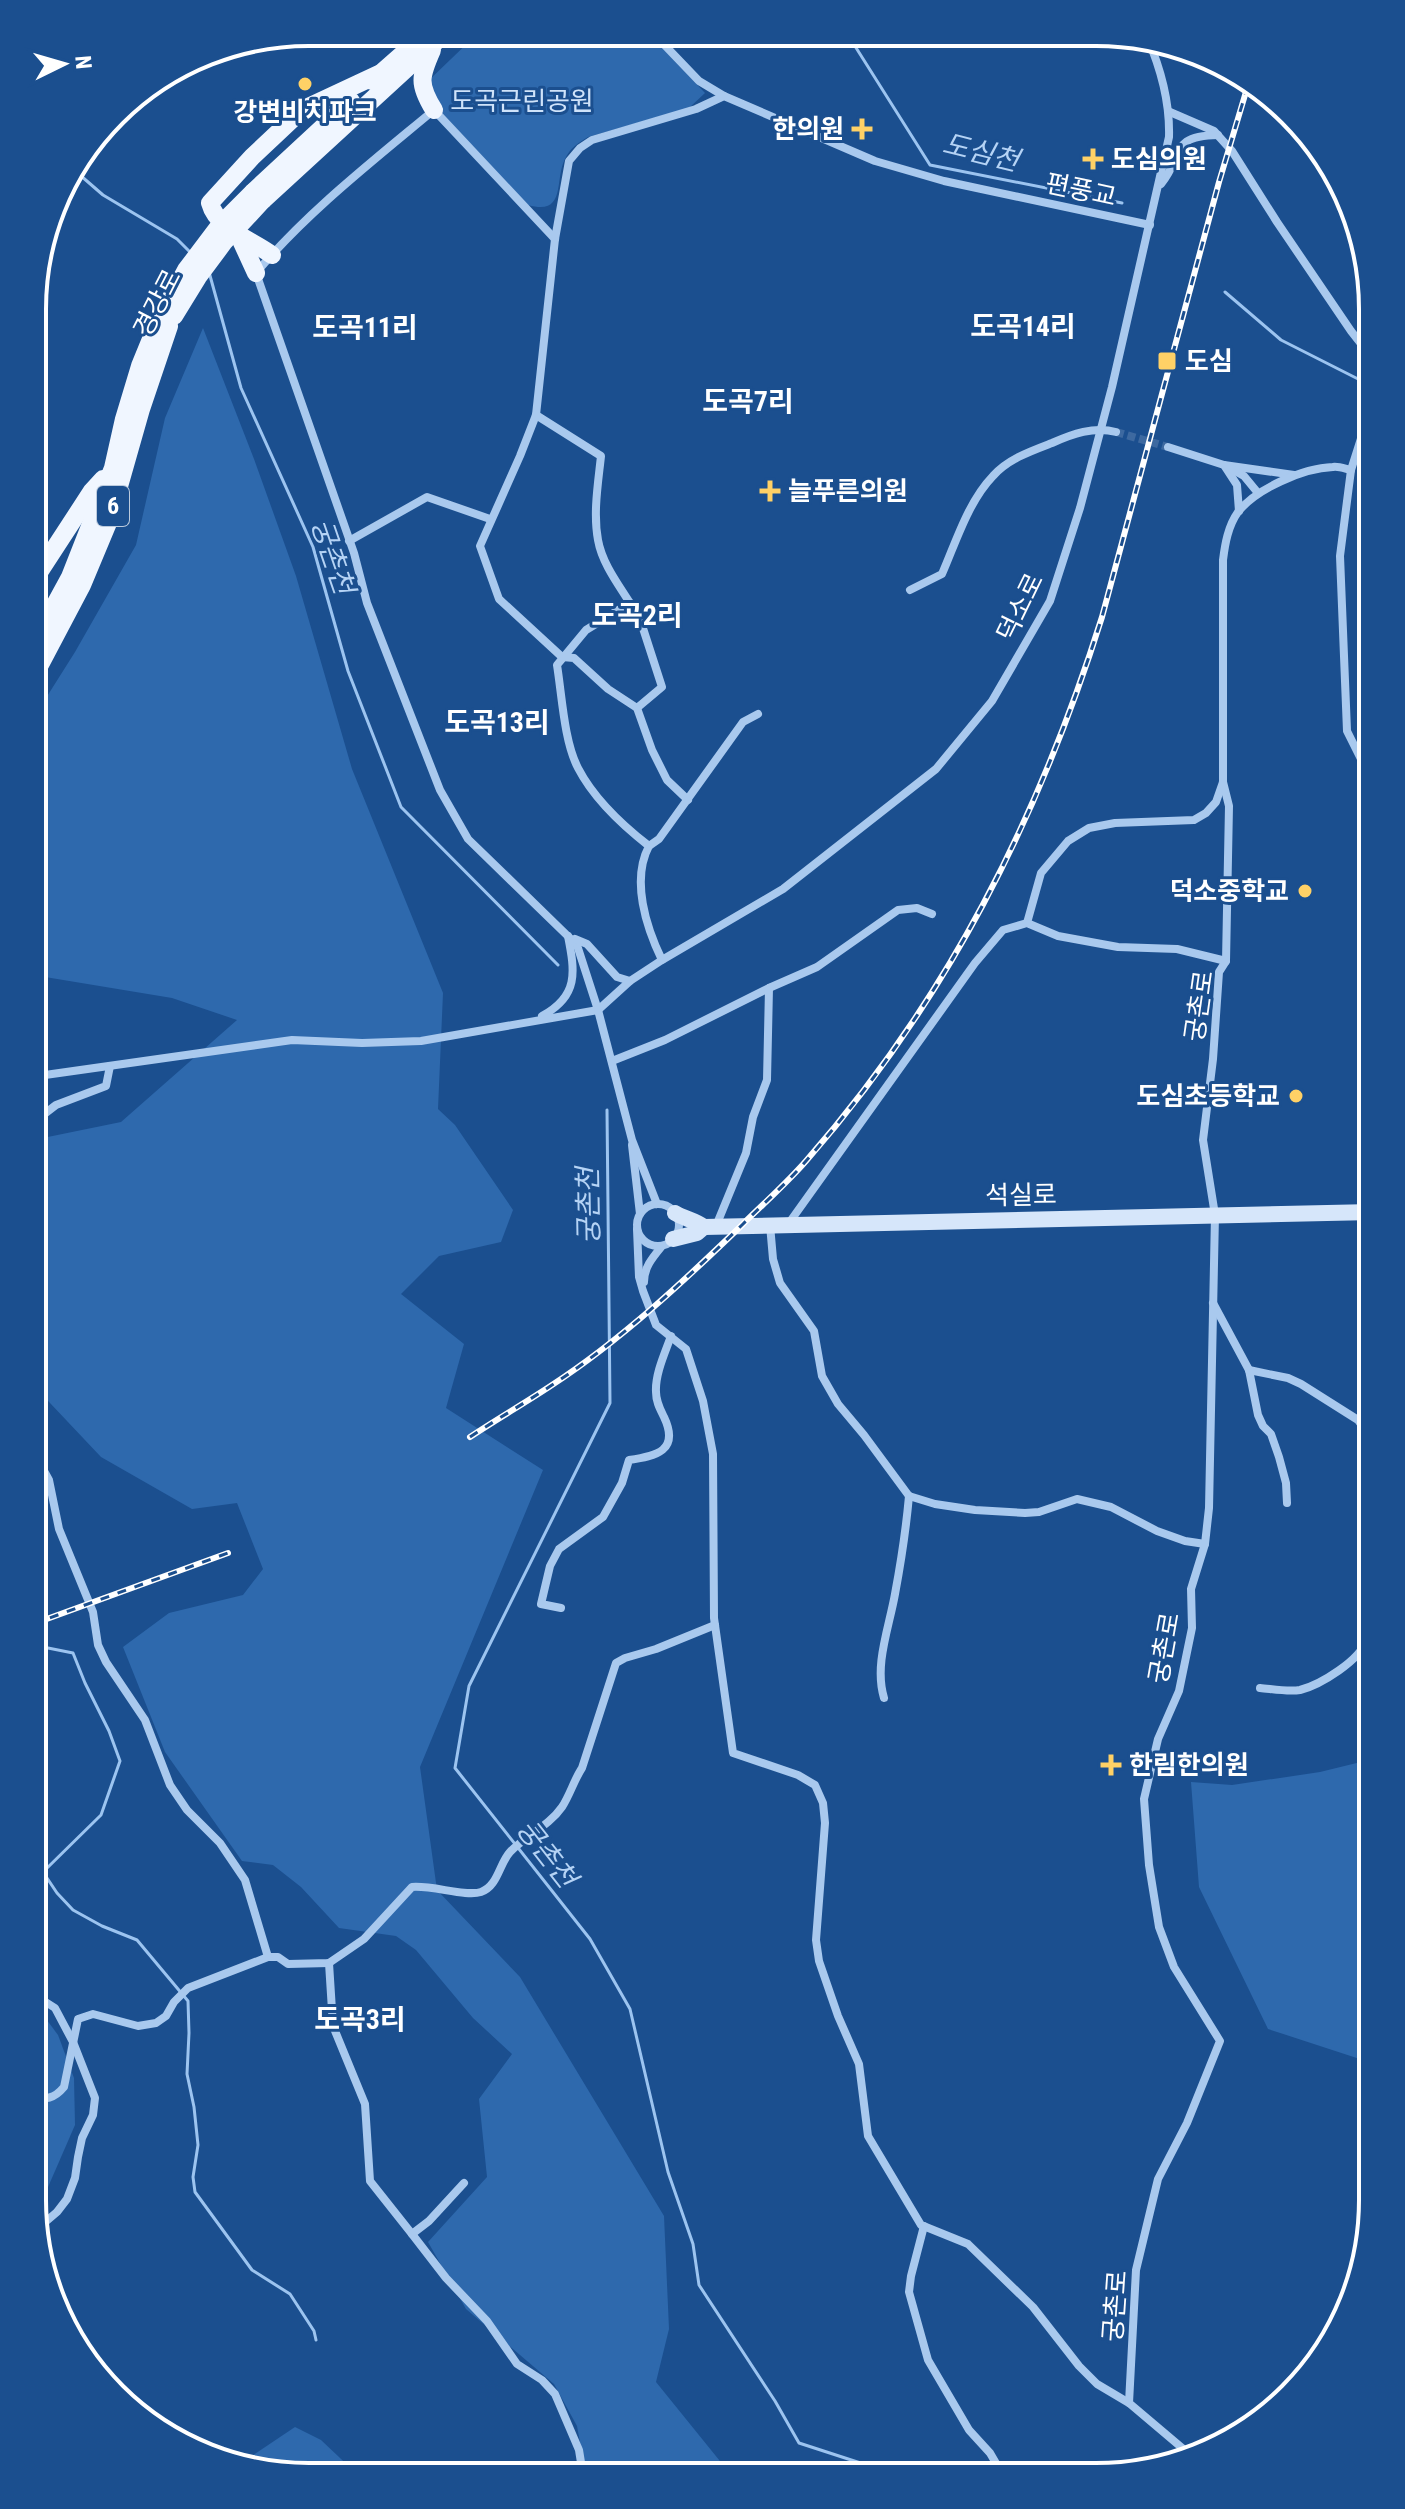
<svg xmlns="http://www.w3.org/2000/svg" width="1405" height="2509" viewBox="0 0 1405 2509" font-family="'Roboto Condensed','Noto Sans KR',sans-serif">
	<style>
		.green { fill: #2e69ad }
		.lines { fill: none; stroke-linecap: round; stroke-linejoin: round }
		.stream { stroke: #9cc4f0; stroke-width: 3 }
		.street-tunnel { stroke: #3d69a0; stroke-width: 8; stroke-dasharray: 8 4; stroke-linecap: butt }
		.street { stroke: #a9c9ee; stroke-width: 8 }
		.secondary { stroke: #d6e6fa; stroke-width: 16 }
		.primary { stroke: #f0f6ff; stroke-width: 18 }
		.rail-casing { stroke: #fff; stroke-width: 6 }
		.rail { stroke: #1b4f8f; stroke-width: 3; stroke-dasharray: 9; stroke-linecap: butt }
		.primary-bridge { stroke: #f0f6ff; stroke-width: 18 }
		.poi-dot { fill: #ffd166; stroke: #1b4f8f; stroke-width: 3 }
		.labels { text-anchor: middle; stroke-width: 6; stroke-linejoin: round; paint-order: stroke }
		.shield { fill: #1b4f8f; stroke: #bbcadd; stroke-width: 2 }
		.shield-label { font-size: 24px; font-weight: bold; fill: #fff }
		.park-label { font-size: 26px; fill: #cfe3fa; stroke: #1b4f8f }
		.poi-label { font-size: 26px; font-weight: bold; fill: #fff; stroke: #1b4f8f; text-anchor: start }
		.street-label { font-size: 26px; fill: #fff; stroke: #1b4f8f }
		.water-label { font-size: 28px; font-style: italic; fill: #b5d3f5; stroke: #1b4f8f }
		.neighbourhood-label { font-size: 28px; font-weight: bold; fill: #fff; stroke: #1b4f8f }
		.rim { fill: none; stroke: #fff; stroke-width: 4 }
	</style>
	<rect width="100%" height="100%" fill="#1b4f8f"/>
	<g class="green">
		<path d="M 478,33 L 649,34 L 705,93 L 689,108 L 588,137 C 578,143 570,148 565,159 C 554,180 567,216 528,205 L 429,99 L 424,85 Z"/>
		<polygon points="203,328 254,459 296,576 352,769 443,993 438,1109 455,1125 513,1210 501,1242 439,1256 401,1294 464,1344 446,1408 543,1470 420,1767 437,1890 520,1977 664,2216 669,2329 656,2382 728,2471 728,2476 586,2475 577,2426 554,2384 466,2309 428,2242 487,2177 479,2099 512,2054 473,2018 416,1950 396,1936 339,1928 301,1887 273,1865 242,1861 165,1752 123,1647 169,1613 243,1595 263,1569 237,1503 192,1509 101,1457 33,1385 33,1140 121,1122 237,1020 172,998 33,975 34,717 75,652 136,545 165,418"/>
		<polygon points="1373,1759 1372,2063 1268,2029 1199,1887 1191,1782 1232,1785 1320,1772"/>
		<polygon points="32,2000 58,2035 74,2078 75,2125 35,2217 32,2200"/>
		<polygon points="295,2427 321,2440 358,2475 272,2475 243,2462"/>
	</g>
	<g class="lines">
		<g class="stream">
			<polyline points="848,35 930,165 1122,203"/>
			<polyline points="73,169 103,195 177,239 190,252"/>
			<polyline points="209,272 241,388 313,547 348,671 401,807 558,965"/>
			<polyline points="1225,292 1281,340 1366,383 1373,389"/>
			<polyline points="607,1110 610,1403 469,1686 455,1768 590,1939 630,2009 668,2172 693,2244 699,2285 775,2401 799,2443 882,2470 963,2477"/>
			<polyline points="33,1645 73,1653 85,1683 109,1731 120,1761 101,1815 43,1872 57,1893 73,1910 102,1926 137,1940 188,2001 189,2033 187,2074 194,2107 198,2145 193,2177 195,2192 252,2270 290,2294 314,2331 316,2340"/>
		</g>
		<polyline class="street-tunnel" points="1116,432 1168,447"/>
		<g class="street">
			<polyline points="654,34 699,81 724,96"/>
			<polyline points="1170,112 1214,131 1232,151 1277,222 1351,331 1373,359"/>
			<path d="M 1161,184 C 1185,154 1169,136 1218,135"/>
			<path d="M 555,239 L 434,110 C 374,160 306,213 256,273 L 354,553 L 367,603 L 440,790 L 468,839 L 577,945 L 598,1010 L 632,1140 L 657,1204"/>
			<path d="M 536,415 L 601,456 C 598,484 593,513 598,540 C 602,563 618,584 630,603"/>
			<polyline points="1168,447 1224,465 1237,485 1239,511"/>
			<polyline points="1224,465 1294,475"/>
			<polyline points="1228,467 1244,476 1258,493"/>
			<polyline points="349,541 427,497 490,519"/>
			<path d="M 910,590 L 942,574 C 956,542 968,502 993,476 C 1008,459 1031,451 1052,443 C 1072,434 1094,426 1116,432"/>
			<path d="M 637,708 L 662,687 L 640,619 L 630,603 L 586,630 L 557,665 C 562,696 564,741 578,768 C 594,799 622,825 649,846 C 631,880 646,927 662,960"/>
			<polyline points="1373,783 1347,731 1340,556 1351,470 1373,401"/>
			<polyline points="688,800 667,780 652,750 637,708 608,689 574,658 562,657 499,599 480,546 520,456 536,415 555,239 569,161 580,148 592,140 696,109 724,96 875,161 944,181 1150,225"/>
			<polyline points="649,846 659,839 743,722 758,714"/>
			<path d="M 1027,923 L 1041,873 L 1068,841 L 1089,828 L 1115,823 L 1194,820 L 1206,813 L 1216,802 L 1223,782 L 1223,560 C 1225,544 1228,526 1238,512 C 1256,489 1303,468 1333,467 C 1338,466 1346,469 1351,470"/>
			<polyline points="575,939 587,944 617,977 630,981"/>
			<path d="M 598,1010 L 630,981 L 662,960 L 783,889 L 936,769 L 992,701 L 1050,601 L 1080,508 L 1112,387 L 1169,137 C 1170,102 1161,69 1147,37"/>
			<path d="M 542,1016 C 579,996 575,972 568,936"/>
			<polyline points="612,1061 665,1040 769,988"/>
			<polyline points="38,1076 292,1040 362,1043 421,1041 598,1010"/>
			<polyline points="33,1119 43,1115 56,1105 106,1086 110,1066"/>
			<polyline points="632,1145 640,1214"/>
			<circle cx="658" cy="1225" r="21"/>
			<polyline points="789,1223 975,963 1003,930 1027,923 1058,936 1118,947 1177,949 1226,961"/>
			<polyline points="770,1225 773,1259 780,1283 814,1331 822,1376 838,1404 864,1435 909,1496 935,1504 975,1510 1025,1513 1039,1512 1077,1499 1111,1507 1157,1531 1185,1541 1205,1544"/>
			<polyline points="716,1226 746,1153 753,1117 767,1080 769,988 817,967 898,910 917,908 932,914"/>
			<polyline points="637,1229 639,1277 643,1291 656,1325 686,1349 703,1401 713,1454 714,1618 733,1753 798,1775 815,1785 823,1803 825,1823 816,1940 819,1961 838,2016 859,2064 868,2136 921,2225 968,2244 1033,2307 1079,2366 1097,2384 1129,2403"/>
			<path d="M 644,1282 C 644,1267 653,1257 662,1246"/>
			<polyline points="1213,1303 1249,1370 1258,1415 1263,1426 1271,1434 1279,1457 1286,1483 1287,1503"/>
			<path d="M 1249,1370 L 1288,1378 L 1301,1384 L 1358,1420 L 1364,1428 L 1368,1439 L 1370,1460 L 1371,1497 L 1364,1584 L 1366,1640 C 1361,1660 1320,1685 1300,1690 C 1288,1692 1272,1689 1260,1688"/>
			<path d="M 33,1451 L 49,1480 L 59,1529 L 93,1612 L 98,1645 L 106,1662 L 145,1720 L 170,1785 L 187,1810 L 220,1843 L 245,1880 L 268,1957 L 278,1957 L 288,1964 L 329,1963 L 364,1939 L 412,1887 C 432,1885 466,1897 481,1892 C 498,1886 499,1864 510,1852 C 525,1836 549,1826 562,1807 C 570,1795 574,1780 582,1768 L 616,1663 L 625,1658 L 656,1649 L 715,1625"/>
			<path d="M 561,1608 L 541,1604 L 550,1566 L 559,1549 L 603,1517 L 622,1483 L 629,1460 C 656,1456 680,1451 664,1417 C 660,1409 656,1402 656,1392 C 655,1374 665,1353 671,1336"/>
			<path d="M 884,1698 C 874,1665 889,1628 895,1594 C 901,1562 906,1529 909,1496"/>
			<polyline points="329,1963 333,2026 365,2104 370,2181 412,2234 429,2221 464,2183"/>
			<polyline points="32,1987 44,2001 55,2008 73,2042 95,2098 93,2115 82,2138 78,2157 75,2178 67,2199 57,2212 37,2229"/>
			<path d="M 32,2096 C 46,2100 54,2099 64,2087 L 78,2019 L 93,2014 L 138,2026 L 156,2023 L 166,2016 L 174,2002 L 188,1988 L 268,1957"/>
			<polyline points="924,2226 911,2276 909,2292 928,2360 969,2430 990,2453 1004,2477"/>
			<polyline points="412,2234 446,2278 487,2321 517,2364 542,2380 555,2394 579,2450 583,2475"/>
			<polyline points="1194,2458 1129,2403 1136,2270 1158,2179 1187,2123 1220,2041 1174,1967 1159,1927 1149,1865 1144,1799 1158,1739 1179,1691 1192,1628 1191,1589 1205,1544 1209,1508 1215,1215 1203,1140 1213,1059 1219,972 1226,961 1229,806 1223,782"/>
		</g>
		<g class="secondary">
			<path d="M 675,1213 C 685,1219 695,1220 704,1227 L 1373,1212"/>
			<polyline points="673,1239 697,1233 704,1227"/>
		</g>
		<g class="primary">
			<path d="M 432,50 C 420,77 418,84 434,110"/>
			<polyline points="372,81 422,37"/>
			<polyline points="253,192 351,101"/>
			<polyline points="263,200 445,33"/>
			<polyline points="239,236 256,273"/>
			<path d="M 272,255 C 252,240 217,229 210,203 L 252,157 L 302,110 L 379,74"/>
			<polyline points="34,580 92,491 103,479"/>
			<polyline points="34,643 70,577 113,468 124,419 140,366 158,322"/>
			<polyline points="34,676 82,585 110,518 141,409 169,326"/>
			<polyline points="33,1076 38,1076"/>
		</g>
		<g class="rail-casing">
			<g id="rail">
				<path d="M 470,1437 C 497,1419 525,1403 552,1385 C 621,1340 683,1282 742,1225 C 763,1204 786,1184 806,1161 C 947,1000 1038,820 1102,617 L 1219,182 L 1248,85"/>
				<polyline points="33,1624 228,1553"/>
			</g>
		</g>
		<use href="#rail" class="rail"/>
		<g class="primary-bridge">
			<polyline points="174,316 198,277 224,242 263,200"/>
			<polyline points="159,320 186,270 220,225 253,192"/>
		</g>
	</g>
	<g class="poi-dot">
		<circle cx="305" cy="84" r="8"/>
		<path d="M858 117h8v8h8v8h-8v8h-8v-8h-8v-8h8z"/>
		<path d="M1089 147h8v8h8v8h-8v8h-8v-8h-8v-8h8z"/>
		<rect x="1157" y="351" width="20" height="20" rx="4"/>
		<path d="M766 479h8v8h8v8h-8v8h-8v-8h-8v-8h8z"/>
		<circle cx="1305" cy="891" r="8"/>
		<circle cx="1296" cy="1096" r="8"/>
		<path d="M1107 1753h8v8h8v8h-8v8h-8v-8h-8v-8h8z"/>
	</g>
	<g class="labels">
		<rect class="shield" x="97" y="486" width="32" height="40" rx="6"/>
		<g class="shield-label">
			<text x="113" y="514">6</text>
		</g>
		<g class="park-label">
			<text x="522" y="110">도곡근린공원</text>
		</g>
		<g class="poi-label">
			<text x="305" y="121" text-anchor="middle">강변비치파크</text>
			<text x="844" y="138" text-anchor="end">한의원</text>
			<text x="1111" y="168">도심의원</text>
			<text x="1185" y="370">도심</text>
			<text x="788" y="500">늘푸른의원</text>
			<text x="1289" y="900" text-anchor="end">덕소중학교</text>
			<text x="1280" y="1105" text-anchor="end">도심초등학교</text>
			<text x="1129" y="1774">한림한의원</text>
		</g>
		<g class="street-label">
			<text transform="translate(1081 190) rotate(12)" y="9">편풍교</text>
			<text transform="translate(157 303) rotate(-63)" y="9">경강로</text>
			<text transform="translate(1020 607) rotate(-64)" y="9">덕소로</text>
			<text transform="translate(1199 1006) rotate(-82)" y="9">궁촌로</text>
			<text transform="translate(1021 1195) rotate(-1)" y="9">석실로</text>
			<text transform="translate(1164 1648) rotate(-80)" y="9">궁촌로</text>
			<text transform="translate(1115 2306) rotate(-86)" y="9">궁촌로</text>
		</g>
		<g class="water-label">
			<text transform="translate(981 152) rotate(14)" y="10">도심천</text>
			<text transform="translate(333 556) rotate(71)" y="10">궁촌천</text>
			<text transform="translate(588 1206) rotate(-91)" y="10">궁촌천</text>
			<text transform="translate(547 1853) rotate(52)" y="10">궁촌천</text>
		</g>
		<g class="neighbourhood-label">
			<text x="1023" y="336">도곡14리</text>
			<text x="365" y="337">도곡11리</text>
			<text x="748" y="411">도곡7리</text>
			<text x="637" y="625">도곡2리</text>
			<text x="497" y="732">도곡13리</text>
			<text x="360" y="2029">도곡3리</text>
		</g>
	</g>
	<path d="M0 0H1405V2509H0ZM309 46H1096A263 263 0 0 1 1359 309V2200A263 263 0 0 1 1096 2463H309A263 263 0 0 1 46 2200V309A263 263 0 0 1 309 46Z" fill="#1b4f8f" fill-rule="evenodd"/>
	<path class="rim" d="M309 46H1096A263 263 0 0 1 1359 309V2200A263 263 0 0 1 1096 2463H309A263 263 0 0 1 46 2200V309A263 263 0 0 1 309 46Z"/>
	<g transform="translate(64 64) rotate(85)" stroke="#1b4f8f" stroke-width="6" paint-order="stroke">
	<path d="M0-6L14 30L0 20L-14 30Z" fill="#ffffff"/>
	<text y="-12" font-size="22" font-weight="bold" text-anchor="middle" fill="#ffffff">N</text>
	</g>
</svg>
